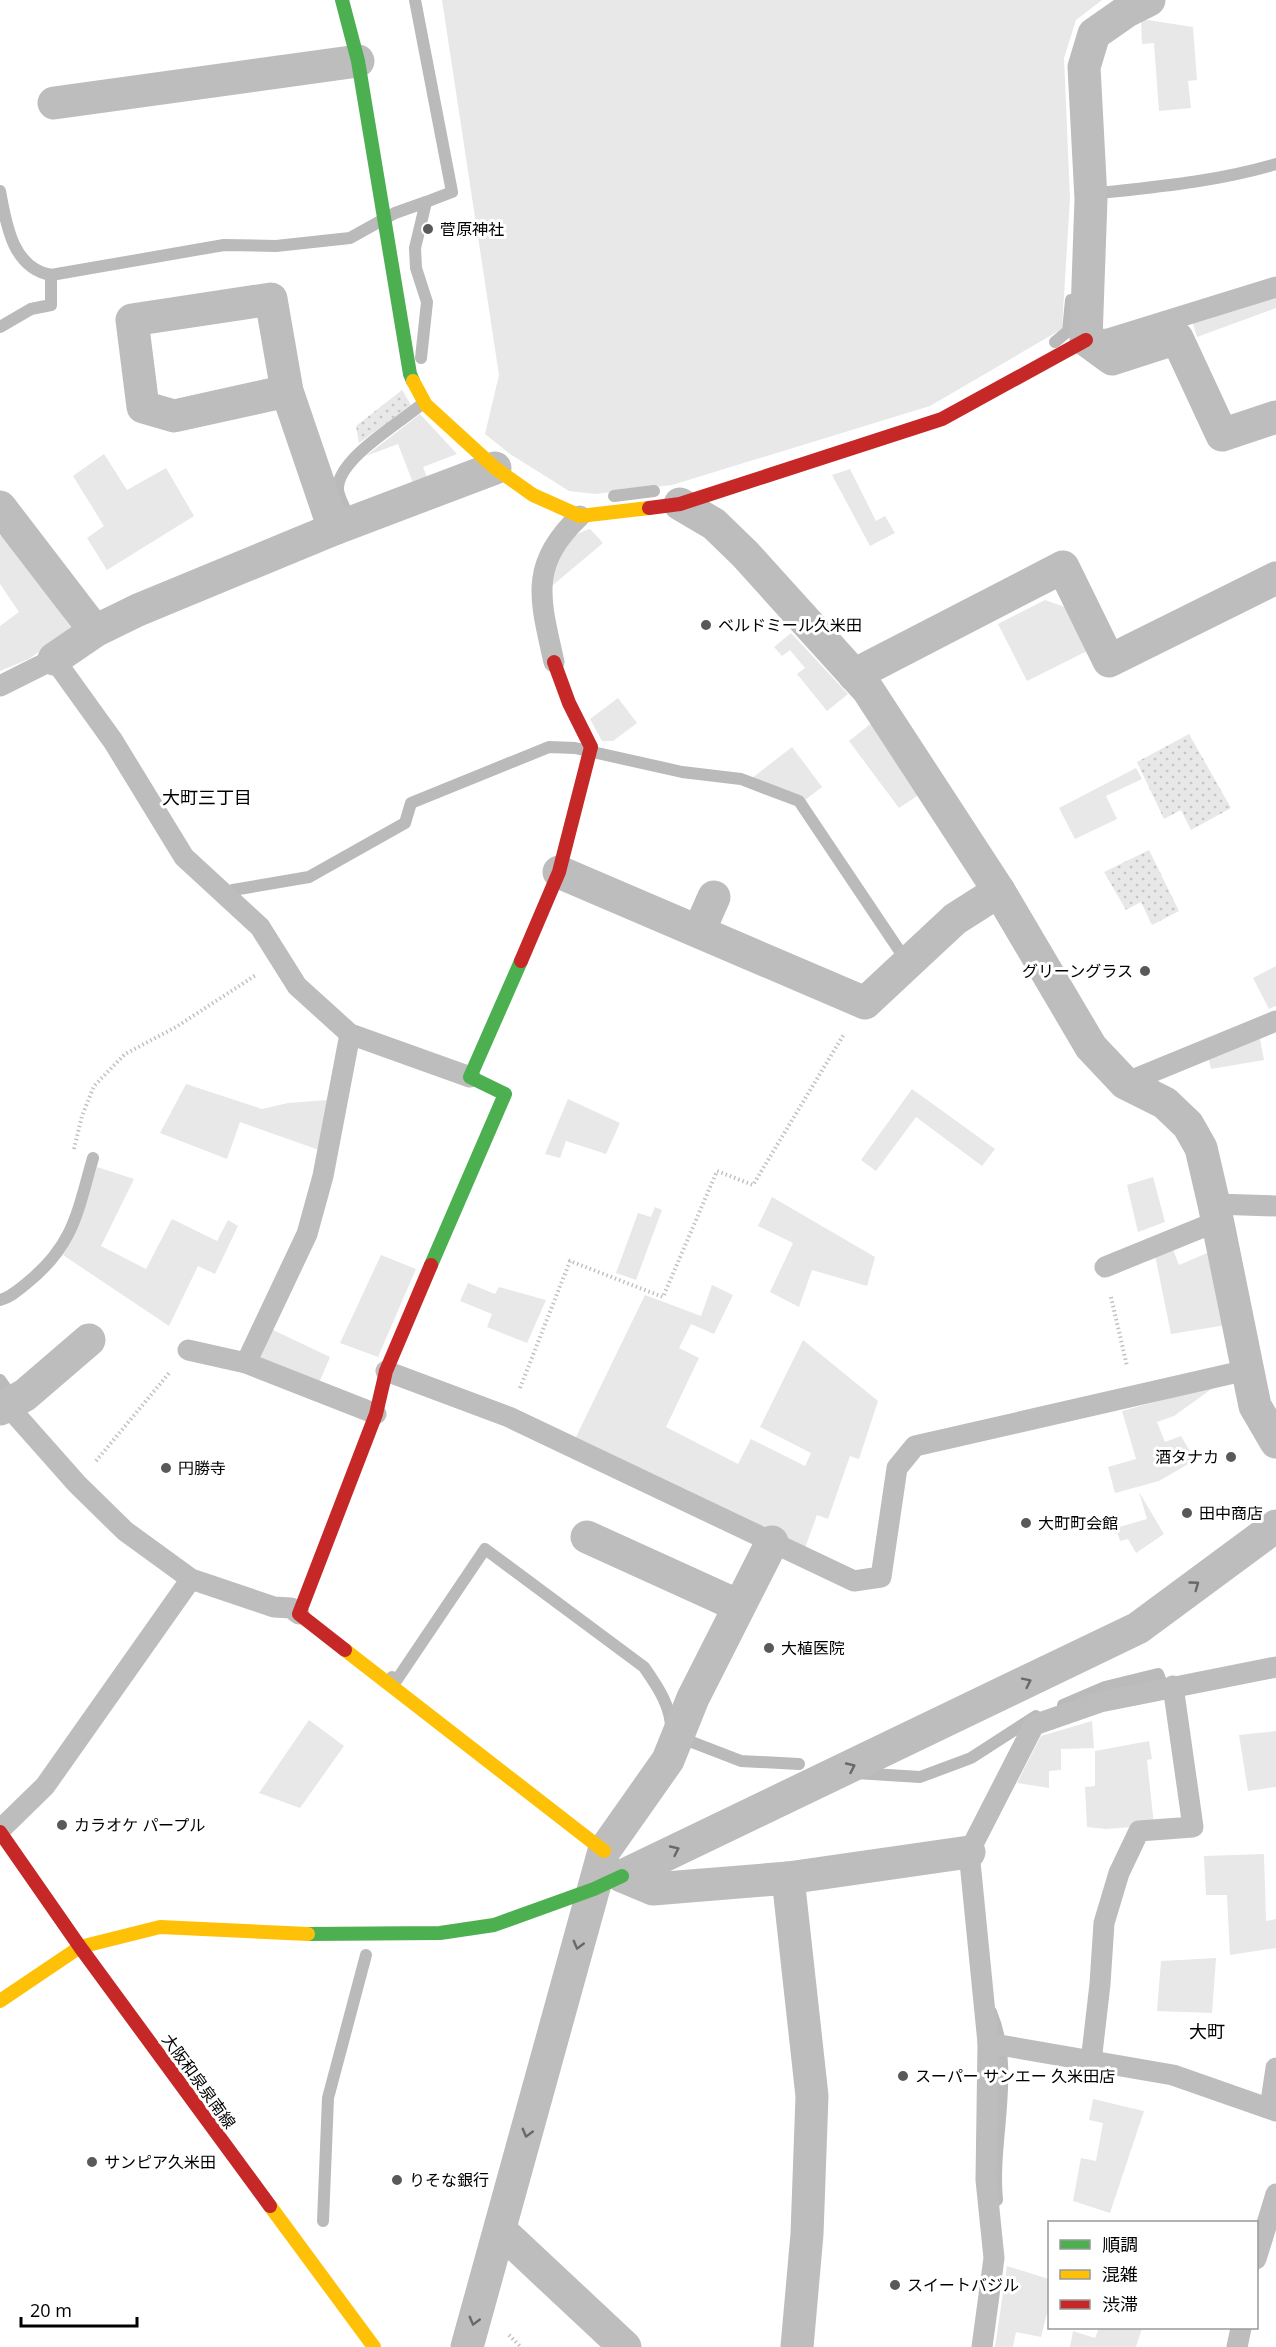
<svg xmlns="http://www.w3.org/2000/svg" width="1276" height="2347" viewBox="0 0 1276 2347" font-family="'Open Sans','Noto Sans JP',sans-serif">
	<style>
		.grass { fill: url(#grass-dots) }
		.garden { fill: #e8e8e8 }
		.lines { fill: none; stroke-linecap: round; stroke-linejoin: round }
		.stream { stroke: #bababa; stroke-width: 12 }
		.path { stroke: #c2c2c2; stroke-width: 4; stroke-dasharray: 1.5 3; stroke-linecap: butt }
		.lane { stroke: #bdbdbd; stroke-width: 21 }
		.street { stroke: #bdbdbd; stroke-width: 33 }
		.fast { stroke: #4caf50; stroke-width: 14 }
		.slow { stroke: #ffc107; stroke-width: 14 }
		.jam { stroke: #c62828; stroke-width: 14 }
		.oneway { stroke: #686868 }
		.poi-dot { fill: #595959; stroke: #fff; stroke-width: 2 }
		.labels { text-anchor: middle; stroke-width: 6; stroke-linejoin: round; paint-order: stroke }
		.poi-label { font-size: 16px; fill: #000; stroke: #fff; text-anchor: start }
		.street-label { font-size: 16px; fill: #000; stroke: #fff }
		.neighbourhood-label { font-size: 18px; fill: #000; stroke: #fff }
	</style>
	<defs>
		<pattern id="grass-dots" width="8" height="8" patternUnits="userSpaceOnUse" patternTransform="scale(1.5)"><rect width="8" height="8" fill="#e8e8e8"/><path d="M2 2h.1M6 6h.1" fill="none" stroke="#c5c5c5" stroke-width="1.8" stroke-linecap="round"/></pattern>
	</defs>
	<rect width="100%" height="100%" fill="#fff"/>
	<g class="grass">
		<polygon points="402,390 411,405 359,443 356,426"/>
		<polygon points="1189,734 1231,808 1191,830 1181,810 1164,819 1137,762"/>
		<polygon points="1149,850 1179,911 1152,925 1141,902 1126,910 1104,872"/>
	</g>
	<g class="garden">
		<polygon points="442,0 1102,0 1076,20 1064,58 1070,198 1062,329 930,406 672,485 595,494 569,491 510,454 485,434 499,375"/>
		<polygon points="1141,19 1193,27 1197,80 1188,81 1191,108 1159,111 1154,43 1142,44"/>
		<polygon points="1276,294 1276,308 1197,337 1192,321"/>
		<polygon points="420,414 457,454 423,467 429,482 415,488 398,444 366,456"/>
		<polygon points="104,454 127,490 166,468 194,516 107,570 87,538 104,526 73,476"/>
		<polygon points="850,469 876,521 885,516 895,533 870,546 832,475"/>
		<path d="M 590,529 L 603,543 L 547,590 C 552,565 563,536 590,529 Z"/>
		<polygon points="5,532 71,628 29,659 0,671 0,626 19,612 0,584 0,536"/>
		<polygon points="1045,600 1065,607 1087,651 1027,681 998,624"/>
		<polygon points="791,633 848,694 827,711 797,674 805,668 790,650 782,656 774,647"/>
		<polygon points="618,698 637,723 613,741 602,741 590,719"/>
		<polygon points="873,722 920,794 899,808 849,741"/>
		<polygon points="792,747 822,787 805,800 752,778"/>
		<polygon points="1136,768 1142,779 1106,796 1117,819 1075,839 1059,808"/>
		<polygon points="1276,966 1276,1006 1269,1009 1253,978"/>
		<polygon points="1259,1034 1264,1060 1211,1069 1208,1055"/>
		<polygon points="186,1084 262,1109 288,1103 327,1100 319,1150 240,1122 227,1159 160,1133"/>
		<polygon points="912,1089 995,1149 982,1166 916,1117 876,1171 861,1160"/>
		<polygon points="568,1099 620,1123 606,1154 566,1141 560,1158 545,1154"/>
		<polygon points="97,1167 134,1179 101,1246 146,1269 172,1219 217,1241 228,1220 238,1226 215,1274 198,1266 169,1326 63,1255 74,1236"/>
		<polygon points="1153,1177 1165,1222 1138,1232 1127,1185"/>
		<polygon points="772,1197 875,1257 867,1286 812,1270 799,1307 770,1292 793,1243 758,1226"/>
		<polygon points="655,1207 662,1210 636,1280 616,1273 638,1213 651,1217"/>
		<polygon points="1172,1247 1179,1265 1214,1250 1226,1325 1171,1334 1155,1255"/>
		<polygon points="381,1255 416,1269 378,1357 340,1343"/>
		<polygon points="468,1283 495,1294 499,1287 546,1300 527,1343 487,1327 492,1314 460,1301"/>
		<polygon points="712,1285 733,1295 714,1334 691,1324 679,1348 699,1358 666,1427 738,1464 751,1439 805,1466 811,1453 760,1427 803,1340 878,1401 859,1459 850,1456 828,1519 817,1515 805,1548 575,1439 645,1295 701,1316"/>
		<polygon points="271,1329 330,1357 319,1383 257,1359"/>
		<polygon points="1217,1385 1174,1416 1157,1422 1165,1442 1181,1436 1195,1460 1159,1481 1115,1493 1108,1467 1136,1459 1122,1411"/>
		<polygon points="1139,1492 1164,1534 1136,1553 1128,1539 1120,1541 1116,1528 1147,1519"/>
		<polygon points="309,1720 344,1746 300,1808 259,1793"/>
		<polygon points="1092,1721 1094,1748 1061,1749 1061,1770 1049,1771 1049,1788 1017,1783 1041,1736"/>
		<polygon points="1276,1731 1276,1787 1248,1791 1239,1735"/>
		<polygon points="1149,1741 1152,1759 1147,1760 1154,1825 1106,1829 1087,1827 1085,1787 1095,1786 1095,1751"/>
		<polygon points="1264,1854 1266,1921 1276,1919 1276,1948 1230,1955 1227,1895 1206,1895 1204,1856"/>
		<polygon points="1216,1958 1212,2013 1157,2011 1161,1961"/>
		<polygon points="1093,2099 1144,2111 1110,2213 1073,2201 1081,2158 1096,2161 1103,2123 1089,2120"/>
		<polygon points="1007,2266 1049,2279 1049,2313 1047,2313 1041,2337 1016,2332 1013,2347 995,2347"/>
		<polygon points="1099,2328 1142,2328 1136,2347 1070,2347 1073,2331 1095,2338"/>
	</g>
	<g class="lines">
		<g class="stream">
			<polyline points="415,0 452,192 426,202"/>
			<path d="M 0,191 C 6,223 12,268 51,275 L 224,245 L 276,246 L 350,238 L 395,213 L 426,202 L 415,248 L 416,268 L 427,302 L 421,358"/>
			<path d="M 1091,194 C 1154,187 1215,182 1276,164"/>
			<polyline points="0,327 31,309 51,305 51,275"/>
			<polyline points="1055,342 1068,331 1071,300"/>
			<polyline points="614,496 654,491"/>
			<path d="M 337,516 L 346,512 C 344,505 338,496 338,489 C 337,459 401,422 422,404"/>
			<polyline points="233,890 309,877 405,823 411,803 549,747 575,748 682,772 741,779 799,801 905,959"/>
			<path d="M 0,1300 C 11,1297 18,1290 27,1283 C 74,1245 77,1213 93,1158"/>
			<polyline points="0,1380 15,1401"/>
			<path d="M 392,1677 L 396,1681 L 485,1549 L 644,1667 C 658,1687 673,1709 671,1734 L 741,1761 L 799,1764"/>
			<polyline points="1063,1705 1105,1687 1158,1674 1166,1693"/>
			<polyline points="856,1773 920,1777 971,1758 1036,1716"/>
			<path d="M 991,2012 C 1016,2072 991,2139 997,2200"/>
			<polyline points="323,2221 328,2098 366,1955"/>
		</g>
		<g class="path">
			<polyline points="74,1149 82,1116 94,1086 125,1054 176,1027 256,975"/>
			<polyline points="1111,1297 1127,1366"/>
			<polyline points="520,1388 570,1261 663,1297 717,1171 753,1185 844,1034"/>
			<polyline points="96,1461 170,1372"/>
			<polyline points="509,2335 521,2347"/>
		</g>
		<g class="lane">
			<polyline points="1086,340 1108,339 1276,287"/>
			<path d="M 554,662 C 540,599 528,565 580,516"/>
			<polyline points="0,686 54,659 113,741 184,857 260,927 297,986 350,1034 470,1077"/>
			<polyline points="1125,1083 1276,1021"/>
			<polyline points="1214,1204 1276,1206"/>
			<polyline points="1105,1267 1218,1221"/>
			<polyline points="188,1350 246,1363 376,1414"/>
			<polyline points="246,1363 307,1234 323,1176 350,1034"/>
			<polyline points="386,1371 509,1417 854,1581 881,1577 897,1468 915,1446 1247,1370"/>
			<polyline points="7,1405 77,1484 125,1531 191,1579 274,1607 291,1608 299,1614"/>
			<polyline points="0,1830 45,1786 191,1579"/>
			<polyline points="988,2043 1173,2075 1276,2111"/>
			<polyline points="1091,2062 1100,1984 1104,1923 1119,1873 1139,1831 1193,1827 1173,1686"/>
			<polyline points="1270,2108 1276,2068"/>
			<polyline points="1256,2259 1276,2194"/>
			<polyline points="982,2347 994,2258 986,2180 988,2043 969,1852 1034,1725 1100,1702 1276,1667"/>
			<polyline points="1237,2347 1241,2328"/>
		</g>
		<g class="street">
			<polyline points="1149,0 1127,11 1094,34 1084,67 1091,199 1086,340 1112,359 1177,338 1222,435 1276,417"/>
			<polyline points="54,103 358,61"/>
			<polyline points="287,391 174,416 143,407 132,320 271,299 287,391 334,529"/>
			<polyline points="680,504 714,524 745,554 868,690 999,891 1091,1047 1125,1083 1165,1103 1188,1125 1201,1148 1214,1204 1255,1406 1276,1442"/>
			<polyline points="0,507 95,631"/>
			<polyline points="54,659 95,631 138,610 334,529 495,468"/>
			<polyline points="854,675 1063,567 1109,661 1276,578"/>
			<polyline points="559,872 865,1003 955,919 999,891"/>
			<polyline points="699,931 714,897"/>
			<polyline points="0,1409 25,1395 89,1340"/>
			<polyline points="587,1537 739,1606"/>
			<polyline points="622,1876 1138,1628 1276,1526"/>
			<polyline points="622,1876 653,1889 788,1878 969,1852"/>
			<polyline points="788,1878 812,2096 807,2234 797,2347"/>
			<polyline points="500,2230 625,2347"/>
			<polyline points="467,2347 604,1851 668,1760 693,1698 772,1542"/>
		</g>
		<g class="fast">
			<polyline points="342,0 358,61 410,374 413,381"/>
			<polyline points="431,1265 505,1094 470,1077 521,961"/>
			<polyline points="308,1934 440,1933 494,1925 594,1889 622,1876"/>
		</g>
		<g class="slow">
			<polyline points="413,381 426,405 495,468 533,495 580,516 649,508"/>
			<polyline points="345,1650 604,1851"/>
			<polyline points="0,2001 80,1947 160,1927 308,1934"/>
			<polyline points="270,2206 374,2347"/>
		</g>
		<g class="jam">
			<polyline points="649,508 680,504 942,419 1086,340"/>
			<polyline points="521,961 559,872 591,747 569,703 554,662"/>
			<polyline points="345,1650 299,1614 376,1414 386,1371 431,1265"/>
			<polyline points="0,1832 80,1947 270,2206"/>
		</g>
	</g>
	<defs><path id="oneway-chevron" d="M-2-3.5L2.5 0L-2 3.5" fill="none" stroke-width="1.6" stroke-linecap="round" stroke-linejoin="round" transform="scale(1.5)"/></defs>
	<g class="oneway">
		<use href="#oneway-chevron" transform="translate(1195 1585) rotate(-36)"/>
		<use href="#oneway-chevron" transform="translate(1027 1682) rotate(-26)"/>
		<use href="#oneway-chevron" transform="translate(851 1767) rotate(-25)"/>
		<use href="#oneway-chevron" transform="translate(675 1850) rotate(-25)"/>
		<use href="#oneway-chevron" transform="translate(578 1945) rotate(105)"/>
		<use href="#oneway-chevron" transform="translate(527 2133) rotate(105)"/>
		<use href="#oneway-chevron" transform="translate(474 2321) rotate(105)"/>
	</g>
	<g class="poi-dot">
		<circle cx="428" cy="229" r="6"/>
		<circle cx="706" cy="625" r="6"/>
		<circle cx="1145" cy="971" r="6"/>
		<circle cx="1231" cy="1457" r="6"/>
		<circle cx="166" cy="1468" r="6"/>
		<circle cx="1187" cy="1513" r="6"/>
		<circle cx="1026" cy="1523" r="6"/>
		<circle cx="769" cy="1648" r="6"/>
		<circle cx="62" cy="1825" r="6"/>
		<circle cx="903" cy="2076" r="6"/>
		<circle cx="92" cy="2162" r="6"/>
		<circle cx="397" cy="2180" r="6"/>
		<circle cx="895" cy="2285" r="6"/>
	</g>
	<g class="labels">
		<g class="poi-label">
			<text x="440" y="235">菅原神社</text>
			<text x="718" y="631">ベルドミール久米田</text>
			<text x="1133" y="977" text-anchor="end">グリーングラス</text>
			<text x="1219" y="1463" text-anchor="end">酒タナカ</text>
			<text x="178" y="1474">円勝寺</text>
			<text x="1199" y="1519">田中商店</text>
			<text x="1038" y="1529">大町町会館</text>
			<text x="781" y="1654">大植医院</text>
			<text x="74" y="1831">カラオケ パープル</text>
			<text x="915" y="2082">スーパー サンエー 久米田店</text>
			<text x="104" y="2168">サンピア久米田</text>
			<text x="409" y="2186">りそな銀行</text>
			<text x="907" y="2291">スイートバジル</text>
		</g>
		<g class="street-label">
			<text transform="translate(199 2081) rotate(54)" y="6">大阪和泉泉南線</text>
		</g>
		<g class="neighbourhood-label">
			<text x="207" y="804">大町三丁目</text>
			<text x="1207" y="2038">大町</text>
		</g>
	</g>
	<rect x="1048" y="2221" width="210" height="108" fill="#ffffff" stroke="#999999" stroke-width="1.5"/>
	<rect x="1060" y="2240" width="30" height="9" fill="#4caf50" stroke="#999999" stroke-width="1.5"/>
	<text x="1102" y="2251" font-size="18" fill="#000000">順調</text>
	<rect x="1060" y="2270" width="30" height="9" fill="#ffc107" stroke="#999999" stroke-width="1.5"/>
	<text x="1102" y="2281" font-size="18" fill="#000000">混雑</text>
	<rect x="1060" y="2300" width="30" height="9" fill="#c62828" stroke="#999999" stroke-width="1.5"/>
	<text x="1102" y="2311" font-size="18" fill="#000000">渋滞</text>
	<path d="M21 2317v9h116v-9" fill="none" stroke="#000000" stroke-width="3"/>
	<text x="30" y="2317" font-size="18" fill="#000000" stroke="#ffffff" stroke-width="4.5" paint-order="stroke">20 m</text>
</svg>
